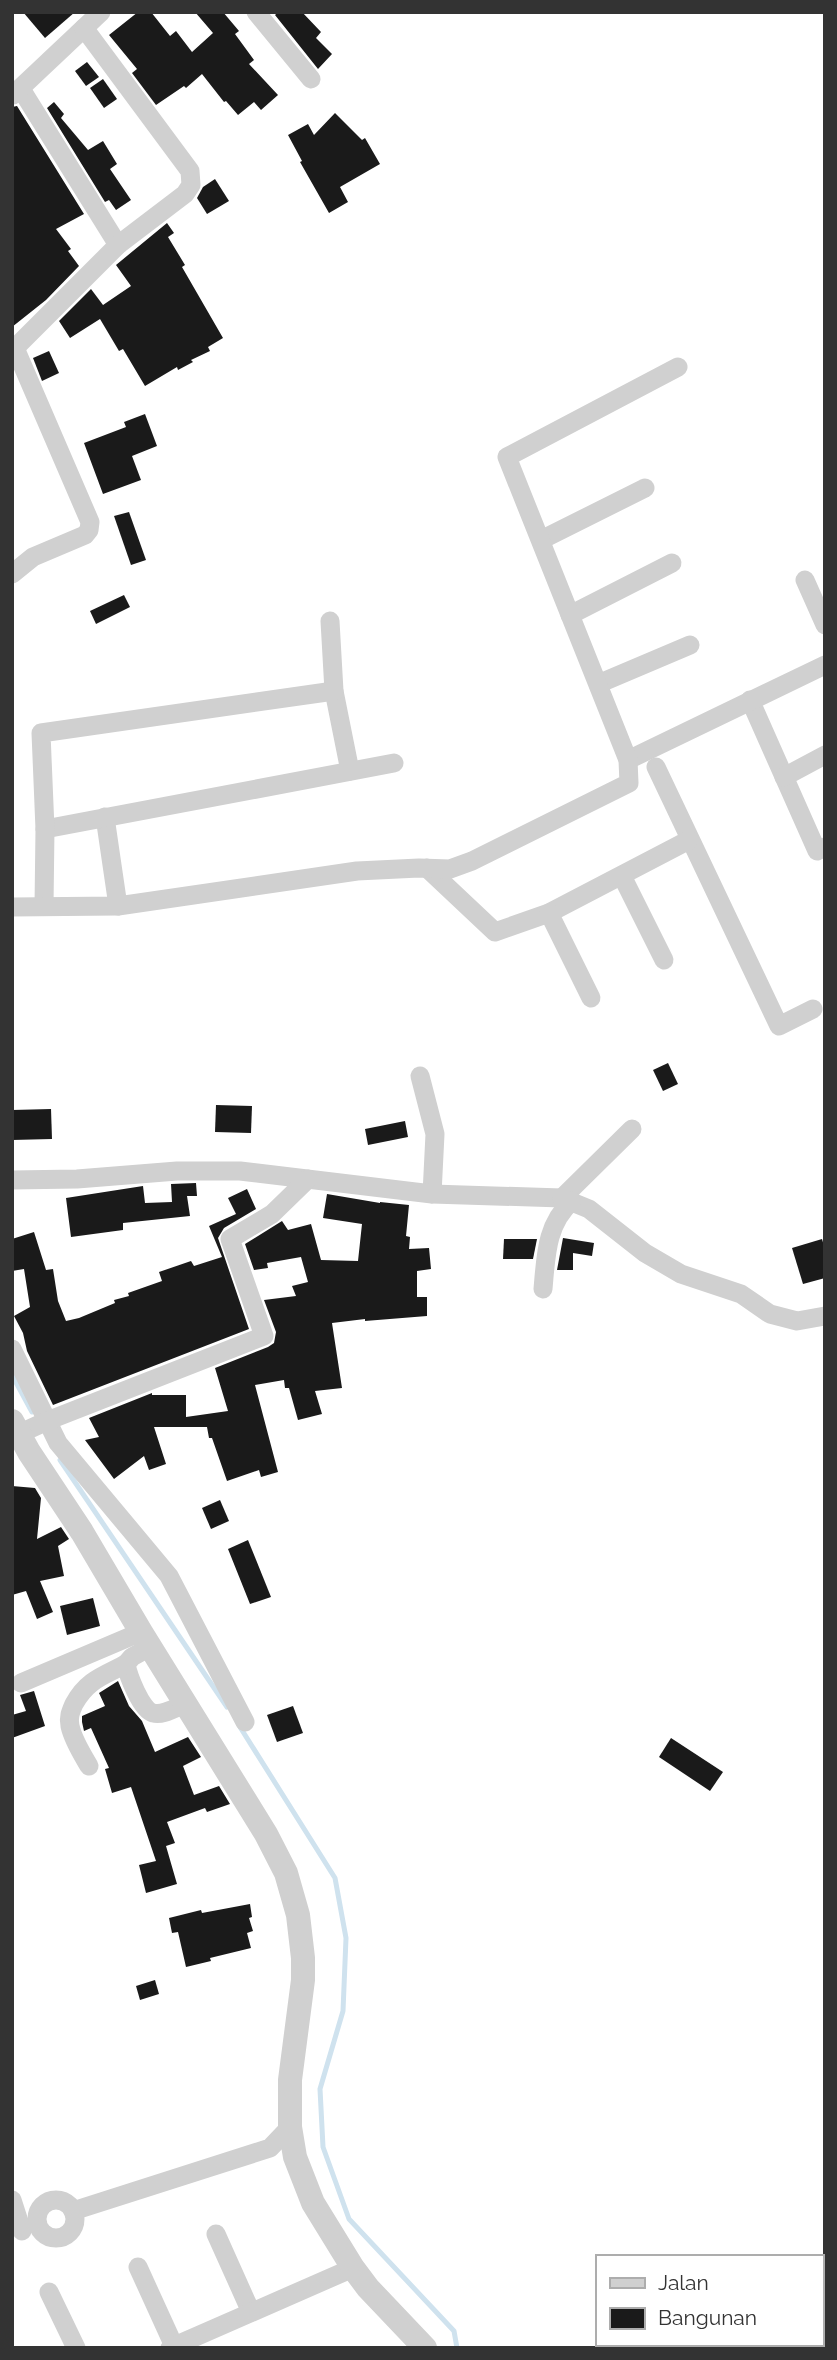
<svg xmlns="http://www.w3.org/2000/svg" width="837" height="2360" viewBox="0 0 837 2360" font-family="Raleway,sans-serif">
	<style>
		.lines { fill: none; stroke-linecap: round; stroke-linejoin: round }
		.stream { stroke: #cfe2ee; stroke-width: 5 }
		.building { fill: #1a1a1a }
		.minor { stroke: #d0d0d0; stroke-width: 19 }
		.tertiary { stroke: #d0d0d0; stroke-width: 24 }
	</style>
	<rect width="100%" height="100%" fill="#fff"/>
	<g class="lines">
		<g class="stream">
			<polyline points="12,1375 32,1412"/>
			<polyline points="60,1460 227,1707"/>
			<polyline points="240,1727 335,1878 346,1938 343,2011 320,2089 323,2147 349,2219 454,2331 457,2348"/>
		</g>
	</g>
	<g class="building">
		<polygon points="23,12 75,12 45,38"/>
		<polygon points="138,12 151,12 170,36 176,31 192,52 213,33 195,12 223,12 239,31 235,34 254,60 249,64 278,95 261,110 254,102 238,115 226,101 224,102 202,74 186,88 184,86 156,105 132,73 137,69 109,35"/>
		<polygon points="278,12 302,12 321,32 316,38 332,54 318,69 275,15"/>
		<polygon points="87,62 99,77 86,86 75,71"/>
		<polygon points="103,79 117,99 104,108 90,88"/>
		<polygon points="54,102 64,114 61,118 88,150 103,141 117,164 110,169 131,200 116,210 109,200 105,202 47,108"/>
		<polygon points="17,106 84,214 56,229 71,249 68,251 79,266 46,300 12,327 12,107"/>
		<polygon points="335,113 362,140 365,138 380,164 340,187 348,202 329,213 300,162 302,161 288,135 308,124 314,135"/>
		<polygon points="215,179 229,201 207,214 197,198 203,187"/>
		<polygon points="167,223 174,233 168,237 185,265 182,267 223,338 208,347 210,351 191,360 193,362 178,370 177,367 145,386 123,349 119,351 100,319 70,338 59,321 91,289 103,305 131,286 116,265"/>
		<polygon points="49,351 59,373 42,381 33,358"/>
		<polygon points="145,414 157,446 132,456 141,480 103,494 84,443 126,427 124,422"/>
		<polygon points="129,512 146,560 131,565 114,516"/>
		<polygon points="124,595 130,607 96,624 90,611"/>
		<polygon points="668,1063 678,1084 663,1091 653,1070"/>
		<polygon points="216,1105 252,1106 251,1133 215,1132"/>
		<polygon points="51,1109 52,1139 12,1140 12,1110"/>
		<polygon points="405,1121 408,1137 368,1145 365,1129"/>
		<polygon points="196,1183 197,1196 187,1196 190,1216 123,1223 123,1230 71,1237 66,1198 143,1186 145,1203 172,1202 171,1184"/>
		<polygon points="247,1189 256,1209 224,1228 218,1238 249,1329 53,1405 27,1351 23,1333 14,1316 30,1307 24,1269 12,1271 12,1239 34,1232 46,1270 53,1269 58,1301 66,1321 79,1318 115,1303 114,1300 129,1296 128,1293 162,1281 159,1272 191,1261 194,1266 222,1257 209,1226 236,1214 228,1198"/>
		<polygon points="327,1194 380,1203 380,1202 409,1205 406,1236 410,1237 409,1249 429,1248 431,1269 417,1271 417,1297 427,1297 427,1316 365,1321 365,1319 332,1323 342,1388 315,1391 322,1414 298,1420 289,1388 285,1388 284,1380 255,1385 278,1472 261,1477 259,1470 227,1481 212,1438 209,1438 207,1427 154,1427 166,1464 149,1470 144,1456 114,1479 85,1440 99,1437 89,1418 152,1393 152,1395 186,1395 186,1417 228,1411 215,1368 268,1347 274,1343 276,1332 264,1300 296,1296 292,1286 308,1282 301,1257 267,1263 268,1268 254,1270 245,1244 282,1221 288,1230 311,1224 321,1260 358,1261 362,1224 323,1218"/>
		<polygon points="563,1238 594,1243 592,1256 573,1253 573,1270 557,1270"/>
		<polygon points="504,1239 537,1239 533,1259 503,1259"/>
		<polygon points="822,1239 825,1249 825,1278 803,1284 792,1248"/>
		<polygon points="12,1486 35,1488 41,1498 37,1539 61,1527 69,1539 58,1546 64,1576 40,1581 53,1612 37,1619 26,1591 12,1595"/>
		<polygon points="220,1500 229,1521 211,1529 202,1508"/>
		<polygon points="248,1540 271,1597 250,1604 228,1549"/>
		<polygon points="93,1598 100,1626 67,1635 60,1606"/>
		<polygon points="118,1681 129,1706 142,1721 155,1752 188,1737 201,1757 183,1766 194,1795 219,1786 230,1804 207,1812 205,1808 167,1822 175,1843 166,1846 177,1884 146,1893 139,1865 156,1861 131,1787 112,1793 105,1769 109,1768 91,1728 84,1731 82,1722 82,1716 105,1706 99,1693"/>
		<polygon points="34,1691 45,1726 12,1738 12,1715 26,1711 20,1695"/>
		<polygon points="293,1706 303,1733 277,1742 267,1715"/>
		<polygon points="671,1738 723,1772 710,1791 659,1757"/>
		<polygon points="250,1904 252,1917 249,1918 253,1931 247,1933 251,1948 210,1958 211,1961 186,1967 178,1932 172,1933 169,1918 201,1910 202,1913"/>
		<polygon points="155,1980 159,1994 140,2000 136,1986"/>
	</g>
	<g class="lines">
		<g class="minor">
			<polyline points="256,12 311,79"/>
			<polyline points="21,89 118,245"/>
			<polyline points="13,95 101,12"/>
			<polyline points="12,348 15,348 118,245 185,194 191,185 190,171 84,28"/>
			<polyline points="541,540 645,488"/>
			<polyline points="12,574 33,557 85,535 89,530 90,522 15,348"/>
			<polyline points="805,580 825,625"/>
			<polyline points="570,615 672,563"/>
			<polyline points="330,621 334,691 350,771"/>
			<polyline points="598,684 690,645"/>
			<polyline points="750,700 817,851 825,847"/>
			<polyline points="628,760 825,665"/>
			<polyline points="656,767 779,1026 813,1009"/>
			<polyline points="784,777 825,755"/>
			<polyline points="105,817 118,906"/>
			<polyline points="45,829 394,763"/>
			<polyline points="427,868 495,932 549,913 689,840"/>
			<polyline points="622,876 664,960"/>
			<polyline points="44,906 45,829 41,733 334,691"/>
			<polyline points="12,907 118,906 357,871 419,868 450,869 472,861 629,783 628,760 507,457 678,367"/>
			<polyline points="549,913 591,998"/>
			<polyline points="420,1076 435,1134 432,1194"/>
			<polyline points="12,1180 77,1179 177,1171 240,1171 432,1194 562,1198 589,1209 645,1253 681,1274 741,1294 770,1314 797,1321 825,1316"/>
			<polyline points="562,1198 632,1129"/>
			<path d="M 543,1289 C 546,1256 546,1224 572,1201"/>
			<polyline points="12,1349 58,1443 169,1576 245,1722"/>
			<polyline points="12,1437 47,1421 264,1336 230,1239 272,1214 308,1179"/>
			<path d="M 150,1647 L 132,1657 L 126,1664 C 128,1675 141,1710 153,1713 C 163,1716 176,1707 185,1704"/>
			<polyline points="21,1683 141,1632"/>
			<path d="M 89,1766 C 82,1754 73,1740 70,1726 C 68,1717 71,1711 74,1704 C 87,1680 103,1676 126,1664"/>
			<circle cx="56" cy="2219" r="19"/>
			<polyline points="12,2200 22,2231"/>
			<polyline points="73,2211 270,2148 290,2127"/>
			<polyline points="216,2234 251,2312"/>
			<polyline points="138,2267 174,2346"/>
			<polyline points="49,2292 76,2348"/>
			<polyline points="821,2335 825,2331"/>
			<polyline points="170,2348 353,2268"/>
			<polyline points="808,2348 812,2344"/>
		</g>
		<polyline class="tertiary" points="12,1421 29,1452 82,1532 141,1632 266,1834 286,1873 298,1915 303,1958 303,1980 290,2080 290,2127 295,2157 313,2203 353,2268 368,2288 425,2348"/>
	</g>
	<rect width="837" height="2360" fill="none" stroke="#333333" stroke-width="28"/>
	<rect x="596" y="2255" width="228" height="91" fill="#ffffff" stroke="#adadad" stroke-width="2"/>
	<rect x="610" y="2278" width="35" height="10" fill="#d0d0d0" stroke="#adadad" stroke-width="2"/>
	<text x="658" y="2290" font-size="21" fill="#333333">Jalan</text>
	<rect x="610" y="2308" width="35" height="21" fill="#1a1a1a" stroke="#adadad" stroke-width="2"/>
	<text x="658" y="2325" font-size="21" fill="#333333">Bangunan</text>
</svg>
